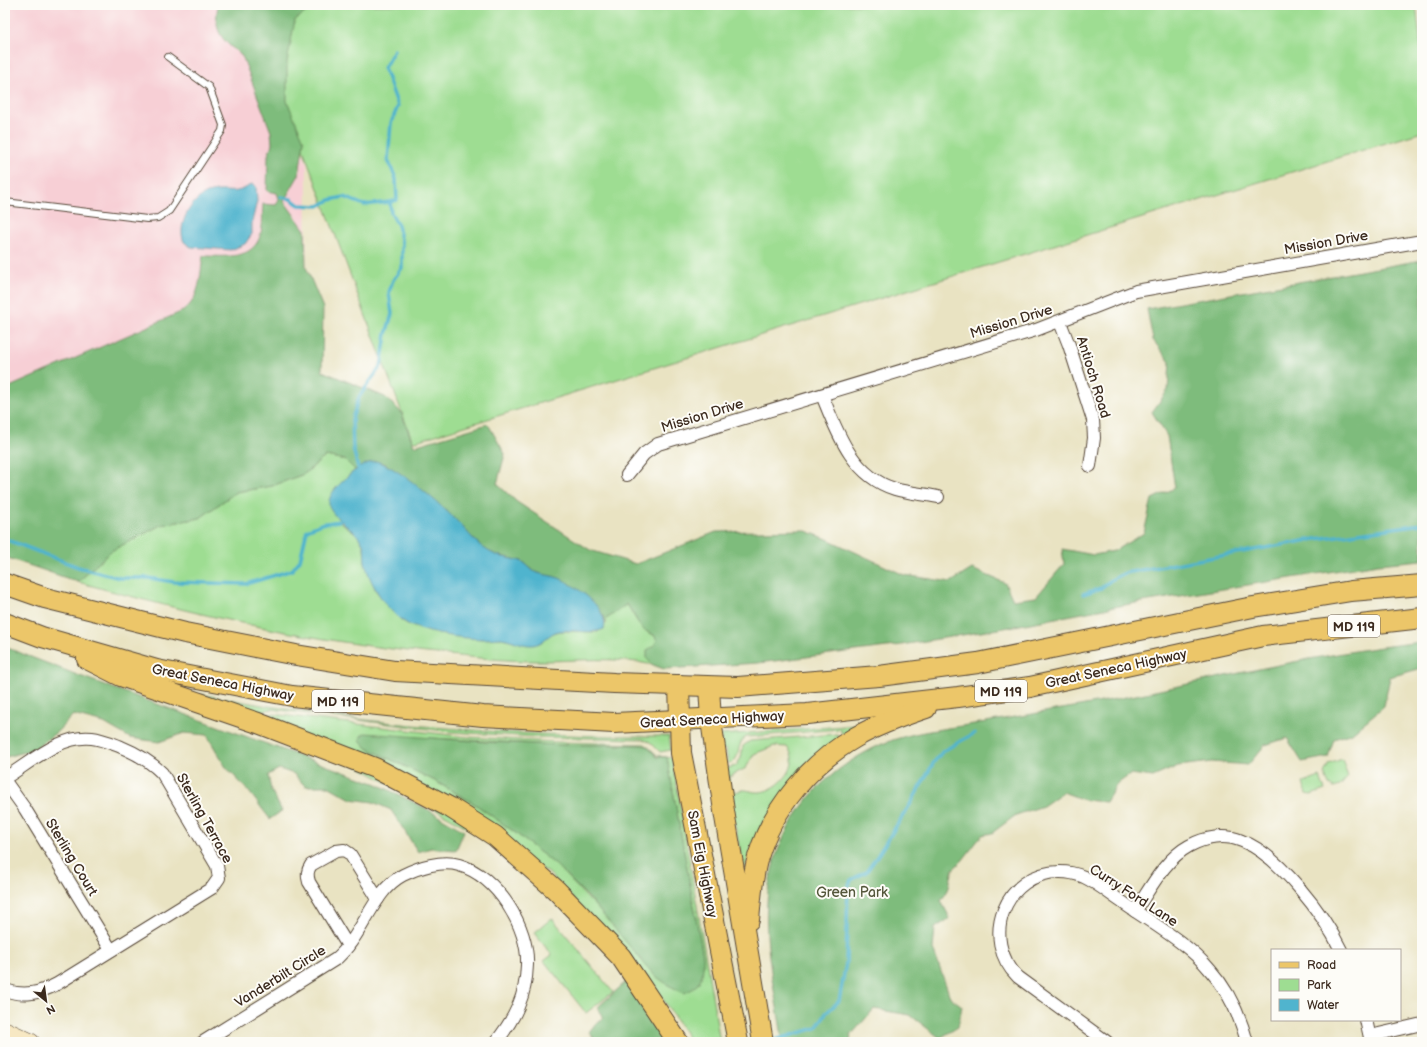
<svg xmlns="http://www.w3.org/2000/svg" width="1427" height="1047" viewBox="0 0 1427 1047" font-family="'Balsamiq Sans',sans-serif">
	<style>
		.built { fill: #f7cfd5 }
		.green { fill: #9edd92; stroke: #6c8458; fill-rule: evenodd }
		.forest { fill: #7ebc7c; stroke: #5c734d }
		.water { fill: #50b4ce; stroke: #466f76 }
		.lines { fill: none; stroke-linecap: round; stroke-linejoin: round }
		.stream { stroke: #50b4ce; stroke-width: 3.5 }
		.lane-casing { stroke: #554637; stroke-width: 8 }
		.street-casing { stroke: #554637; stroke-width: 14 }
		.secondary-casing { stroke: #554637; stroke-width: 18 }
		.primary-casing { stroke: #554637; stroke-width: 22 }
		.lane { stroke: #fff; stroke-width: 6 }
		.street { stroke: #fff; stroke-width: 12 }
		.secondary { stroke: #f7e8c3; stroke-width: 17 }
		.primary { stroke: #ecc669; stroke-width: 20 }
		.labels { text-anchor: middle; stroke-width: 4; stroke-linejoin: round; paint-order: stroke }
		.shield { fill: #fdfcf7; stroke: #75695f; stroke-width: 1 }
		.shield-label { font-size: 13px; font-weight: bold; fill: #3b2a1e }
		.street-label { font-size: 14px; fill: #3b2a1e; stroke: #fdfcf7 }
		.park-label { font-size: 14px; fill: #54573b; stroke: #fdfcf7 }
	</style>
	<rect width="100%" height="100%" fill="#fdfcf7"/>
	<filter id="ink" filterUnits="userSpaceOnUse"><feTurbulence type="fractalNoise" baseFrequency=".025" numOctaves="2"/><feDisplacementMap in="SourceGraphic" scale="8" xChannelSelector="R" yChannelSelector="G"/><feConvolveMatrix kernelMatrix="1 2 1 2 8 2 1 2 1" color-interpolation-filters="sRGB"/></filter>
	<filter id="wash" filterUnits="userSpaceOnUse"><feTurbulence type="fractalNoise" baseFrequency=".012" numOctaves="4" result="noise"/><feDisplacementMap in="SourceGraphic" scale="16" xChannelSelector="R" yChannelSelector="G"/><feGaussianBlur stdDeviation="0.9" result="paint"/><feColorMatrix in="noise" values="0 0 0 0 0 0 0 0 0 0 0 0 0 0 0 0 0 1.4 0 .05"/><feComposite in="paint" operator="in"/></filter>
	<g filter="url(#wash)">
		<rect width="100%" height="100%" fill="#e9e3c2"/>
		<polygon class="built" points="5,5 243,5 307,163 306,301 5,432"/>
		<g class="green">
			<polygon points="249,5 1416,5 1422,57 1422,132 413,442"/>
			<path d="M 326,456 L 345,460 L 355,470 L 346,478 L 339,521 L 357,534 L 364,547 L 365,562 L 376,591 L 401,620 L 411,626 L 445,635 L 483,639 L 502,638 L 526,644 L 540,643 L 550,634 L 560,631 L 598,632 L 606,624 L 605,620 L 627,604 C 634,616 641,631 654,635 L 657,640 L 647,658 L 653,665 C 615,656 576,661 538,661 C 508,661 478,658 448,655 C 322,644 199,616 78,582 L 111,551 L 161,525 L 200,518 L 236,492 L 272,486 L 304,474 Z"/>
			<path d="M 201,694 C 355,724 513,738 669,736 L 671,750 L 660,752 L 650,742 L 642,739 L 536,737 L 452,732 L 272,709 L 262,711 L 255,718 Z"/>
			<path d="M 264,714 L 272,714 L 467,737 L 554,742 L 645,744 L 658,756 L 672,758 L 720,1042 L 691,1042 L 648,976 L 646,978 L 549,873 ZM 431,738 L 558,745 L 641,745 C 654,749 651,756 667,757 L 703,956 L 614,926 L 556,865 L 513,831 L 475,804 L 433,780 L 367,748 Z"/>
			<path d="M 859,725 L 842,734 L 840,729 L 746,737 C 736,743 741,757 732,763 L 728,763 L 726,749 L 721,750 L 721,735 Z"/>
			<path d="M 837,734 L 839,737 L 751,849 L 744,872 L 724,769 L 736,766 L 741,758 L 743,746 L 750,741 ZM 774,746 L 787,747 C 803,765 779,790 760,792 C 750,793 747,787 736,792 L 730,787 L 729,777 L 746,768 L 754,754 Z"/>
			<polygon points="1342,759 1348,777 1340,786 1334,788 1329,785 1324,773 1329,764"/>
			<polygon points="1320,777 1325,790 1311,795 1307,794 1303,783"/>
			<polygon points="552,918 613,992 586,1013 544,961 552,955 534,933"/>
		</g>
		<g class="forest">
			<path d="M 218,5 L 316,5 L 295,20 L 287,62 L 287,101 L 304,141 L 299,175 L 284,201 L 305,230 L 306,267 L 323,308 L 322,371 L 385,397 L 401,412 L 414,446 L 488,424 L 505,454 L 497,484 L 517,502 L 590,550 L 636,564 L 716,532 L 803,530 L 825,538 L 904,575 L 951,582 L 972,569 L 1005,583 L 1013,600 L 1036,597 L 1064,564 L 1062,549 L 1094,555 L 1114,551 L 1144,533 L 1152,499 L 1175,488 L 1167,436 L 1152,412 L 1168,390 L 1170,362 L 1153,340 L 1147,309 L 1422,260 L 1422,560 L 1378,564 L 1130,604 L 999,629 L 895,646 L 758,663 L 664,669 L 653,665 L 647,659 L 647,650 L 654,646 L 657,640 L 654,635 L 642,629 L 627,604 L 605,620 L 604,616 L 541,574 L 535,572 L 522,561 L 496,555 L 484,549 L 448,513 L 416,486 L 384,463 L 358,468 L 355,470 L 345,460 L 326,456 L 304,474 L 272,486 L 236,492 L 200,518 L 161,525 L 111,551 L 78,582 L 5,557 L 5,389 L 183,311 C 200,299 200,276 203,256 C 225,256 254,261 261,233 C 263,224 262,213 263,204 L 276,205 L 279,199 L 277,193 L 267,191 L 268,155 L 272,144 L 271,132 L 243,58 C 239,52 234,50 229,45 C 216,33 215,22 218,5 Z"/>
			<path d="M 1422,642 L 1422,668 L 1390,677 L 1384,706 L 1352,733 L 1334,739 L 1328,757 L 1302,762 L 1287,738 L 1265,745 L 1248,765 L 1212,762 L 1178,766 L 1153,777 L 1131,774 L 1117,784 L 1106,802 L 1084,800 L 1063,792 L 1043,806 L 1016,815 L 992,833 L 982,835 L 962,861 L 953,869 L 948,890 L 941,901 L 950,918 L 935,928 L 933,949 L 950,997 L 962,1006 L 958,1027 L 940,1038 L 910,1015 L 874,1009 L 851,1035 L 850,1042 L 783,1042 C 769,956 746,881 804,804 C 823,778 853,757 882,744 C 911,732 944,729 974,724 C 1011,718 1048,711 1085,705 C 1198,684 1309,654 1422,642 Z"/>
			<polygon points="5,647 80,676 377,784 427,809 464,831 456,850 431,848 418,852 391,810 373,802 351,799 328,786 305,786 294,774 279,769 268,775 271,790 282,811 270,819 250,793 225,766 207,735 184,733 159,742 130,738 104,723 73,715 58,731 35,749 6,757"/>
			<path d="M 365,733 L 487,742 L 558,745 L 641,745 L 647,746 L 657,757 L 667,757 L 703,956 C 704,973 702,987 684,993 L 668,985 L 654,975 L 587,896 L 556,865 L 513,831 L 475,804 L 433,780 L 367,748 L 360,740 L 361,736 Z"/>
			<polygon points="628,980 671,1042 592,1042 594,1038 589,1032 596,1023 604,1018 598,1010 598,1007"/>
		</g>
		<g class="water">
			<path d="M 252,184 L 256,186 L 257,201 L 252,222 L 252,234 L 245,244 L 231,250 L 191,247 L 184,242 C 176,225 192,196 211,192 C 230,188 233,197 252,184 Z"/>
			<path d="M 376,461 C 399,467 441,505 458,522 C 470,534 478,547 494,554 C 503,558 512,558 521,561 C 526,563 530,569 535,572 C 543,575 551,575 559,578 C 575,585 610,609 604,629 C 591,635 574,629 560,631 C 549,632 544,644 533,645 C 522,646 512,639 501,638 C 495,638 489,639 483,639 C 460,638 433,635 412,626 C 390,617 369,584 365,562 C 364,557 365,551 364,547 C 355,519 305,515 343,481 C 352,472 363,463 376,461 Z"/>
		</g>
		<g class="lines">
			<g class="stream">
				<polyline points="281,197 291,199 299,205 319,206 330,200 344,197 364,205 390,202"/>
				<polyline points="358,468 353,448 352,419 359,397 381,366 386,334 392,314 389,292 393,280 402,268 402,244 398,225 391,213 390,202 397,200 396,179 388,160 391,123 398,106 384,68 394,50"/>
				<polyline points="5,539 78,567 120,578 148,578 174,582 246,584 292,570 300,560 307,530 321,524 339,521"/>
				<polyline points="1083,594 1101,588 1111,580 1125,573 1309,540 1422,524"/>
				<polyline points="768,1042 816,1028 826,1013 839,1001 846,963 848,887 851,880 866,872 874,861 911,803 934,762 943,751 975,733"/>
			</g>
		</g>
	</g>
	<g filter="url(#ink)">
		<g class="lines">
			<g class="lane-casing">
				<polyline id="lane" points="5,202 147,219 158,218 169,211 222,131 223,125 209,87 168,57"/>
			</g>
			<g class="street-casing">
				<g id="street">
					<polyline points="1060,322 1069,345 1093,420 1094,438 1090,466"/>
					<path d="M 822,395 C 837,432 852,476 895,489 C 908,493 924,494 938,497"/>
					<polyline points="627,475 644,454 658,444 1036,330 1136,291 1422,241"/>
					<path d="M 5,778 C 30,763 61,734 92,738 C 101,739 111,743 119,746 C 136,753 149,760 162,773 L 217,866 L 219,878 L 212,888 L 57,984 C 40,993 24,997 5,990"/>
					<polyline points="5,781 25,809 111,950"/>
					<path d="M 1135,911 C 1150,889 1165,859 1189,846 C 1205,837 1225,834 1242,841 C 1279,855 1324,915 1341,950"/>
					<path d="M 348,946 L 309,882 C 307,875 307,871 311,865 L 336,851 L 344,850 L 350,854 L 378,899"/>
					<polyline points="1366,1020 1371,1042"/>
					<polyline points="1370,1036 1422,1024"/>
					<path d="M 203,1042 L 336,959 C 340,955 345,951 348,946 C 366,924 377,888 403,875 C 419,867 442,860 459,865 C 497,876 529,927 527,965 C 526,996 515,1018 496,1042"/>
					<path d="M 1107,1042 L 1018,977 C 979,939 1005,872 1060,872 C 1068,872 1077,874 1084,877 C 1097,883 1110,894 1122,902 C 1150,922 1188,943 1210,970 C 1228,990 1240,1016 1247,1042"/>
				</g>
			</g>
			<g class="secondary-casing">
				<polyline id="secondary" points="5,1030 31,1042"/>
			</g>
			<g class="primary-casing">
				<g id="primary">
					<polyline points="5,584 45,598 185,633 296,655 395,671 614,683 738,687 879,676 978,663 1253,607 1351,591 1422,585"/>
					<polyline points="5,623 42,637 157,670 292,696 483,716 614,723 807,714 958,697 1030,687 1263,636 1422,618"/>
					<polyline points="87,659 121,676 258,723 375,768 451,808 495,836 556,890 621,957 678,1042"/>
					<polyline points="679,685 681,753 738,1042"/>
					<polyline points="709,687 711,720 724,811 763,1042"/>
					<path d="M 749,920 C 751,900 752,876 758,857 C 773,807 811,763 856,737 C 877,725 902,716 926,708"/>
				</g>
			</g>
			<use href="#lane" class="lane"/>
			<use href="#street" class="street"/>
			<use href="#secondary" class="secondary"/>
			<use href="#primary" class="primary"/>
		</g>
	</g>
	<g class="labels">
		<g class="shield">
			<rect x="1328" y="615" width="52" height="22" rx="3"/>
			<rect x="975" y="680" width="52" height="22" rx="3"/>
			<rect x="312" y="690" width="52" height="22" rx="3"/>
		</g>
		<g class="shield-label">
			<text x="1354" y="631">MD 119</text>
			<text x="1001" y="696">MD 119</text>
			<text x="338" y="706">MD 119</text>
		</g>
		<g class="street-label">
			<text transform="translate(1326 242) rotate(-10)" y="5">Mission Drive</text>
			<text transform="translate(1011 321) rotate(-17)" y="5">Mission Drive</text>
			<text transform="translate(1094 377) rotate(73)" y="5">Antioch Road</text>
			<text transform="translate(702 415) rotate(-17)" y="5">Mission Drive</text>
			<text transform="translate(1116 668) rotate(-12)" y="5">Great Seneca Highway</text>
			<text transform="translate(223 682) rotate(11)" y="5">Great Seneca Highway</text>
			<text transform="translate(712 719) rotate(-3)" y="5">Great Seneca Highway</text>
			<text transform="translate(205 818) rotate(61)" y="5">Sterling Terrace</text>
			<text transform="translate(72 857) rotate(59)" y="5">Sterling Court</text>
			<text transform="translate(703 864) rotate(79)" y="5">Sam Eig Highway</text>
			<text transform="translate(1134 895) rotate(33)" y="5">Curry Ford Lane</text>
			<text transform="translate(280 976) rotate(-32)" y="5">Vanderbilt Circle</text>
		</g>
		<g class="park-label">
			<text x="852" y="897">Green Park</text>
		</g>
	</g>
	<rect width="1427" height="1047" fill="none" stroke="#fdfcf7" stroke-width="20"/>
	<rect x="1271" y="949" width="130" height="72" fill="#fdfcf7" stroke="#afa8a0"/>
	<rect x="1279" y="962" width="20" height="6" fill="#ecc669" stroke="#afa8a0"/>
	<text x="1307" y="969" font-size="12" fill="#3b2a1e">Road</text>
	<rect x="1279" y="979" width="20" height="12" fill="#9edd92" stroke="#afa8a0"/>
	<text x="1307" y="989" font-size="12" fill="#3b2a1e">Park</text>
	<rect x="1279" y="999" width="20" height="12" fill="#50b4ce" stroke="#afa8a0"/>
	<text x="1307" y="1009" font-size="12" fill="#3b2a1e">Water</text>
	<g transform="translate(46 1001) rotate(151)" stroke="#fdfcf7" stroke-width="3" paint-order="stroke">
	<path d="M0-3L7 15L0 10L-7 15Z" fill="#3b2a1e"/>
	<text y="-6" font-size="11" font-weight="bold" text-anchor="middle" fill="#3b2a1e">N</text>
	</g>
</svg>
